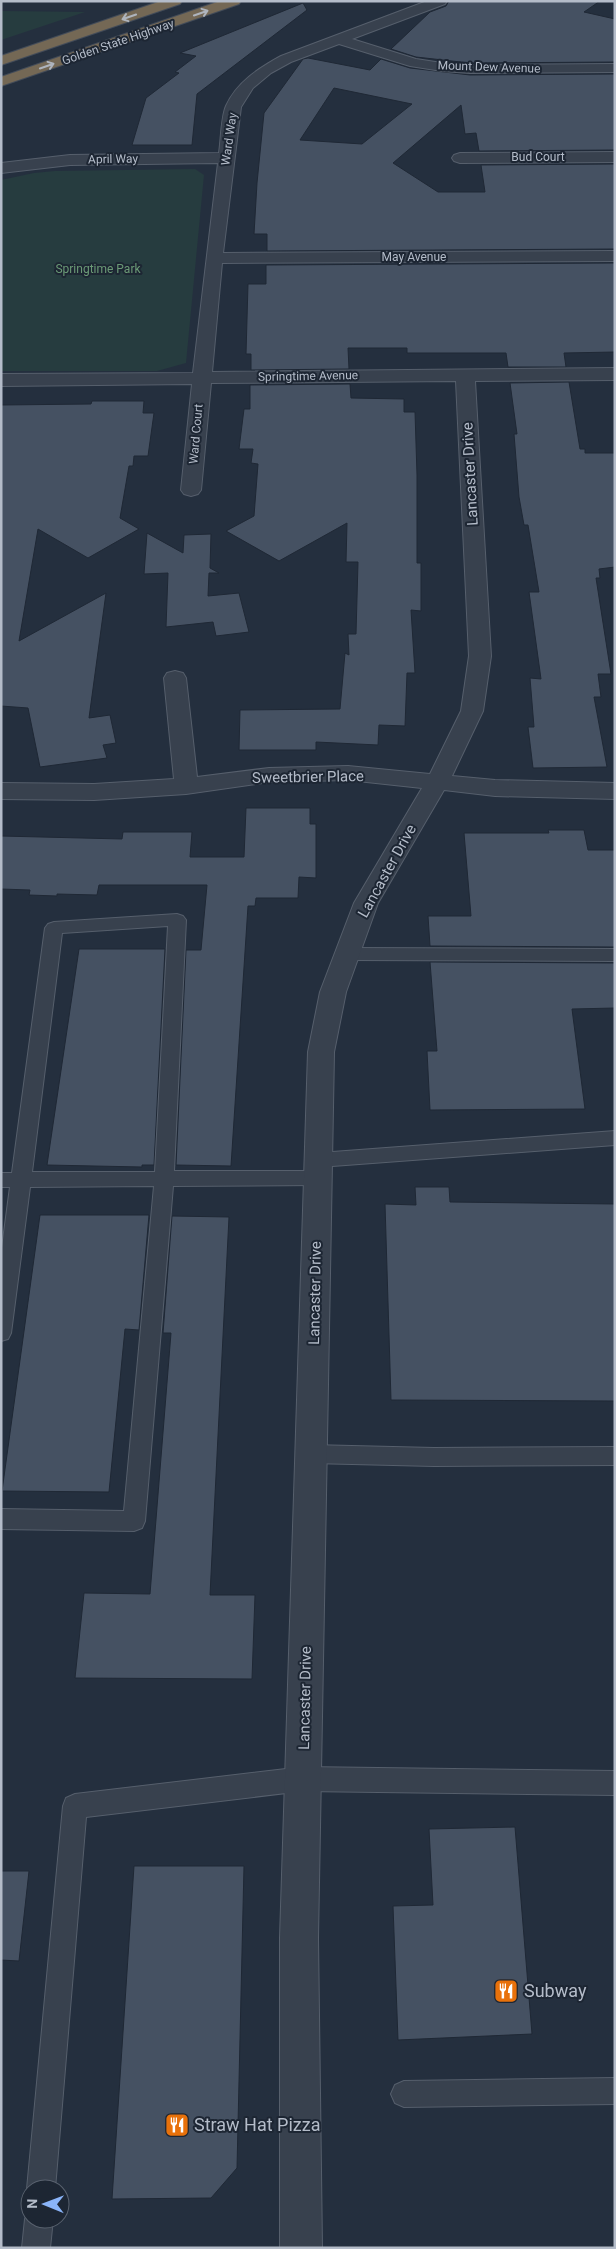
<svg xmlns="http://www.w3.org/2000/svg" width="616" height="2249" viewBox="0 0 616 2249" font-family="Roboto,sans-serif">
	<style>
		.green { fill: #263c3f }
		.building { fill: #455162; stroke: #1f2835; fill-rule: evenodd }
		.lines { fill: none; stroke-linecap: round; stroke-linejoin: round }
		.service-casing { stroke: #565f6c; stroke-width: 2 }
		.minor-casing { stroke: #565f6c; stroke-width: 2 }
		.motorway-casing { stroke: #434c59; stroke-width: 2 }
		.service { fill: #38414e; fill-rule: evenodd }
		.minor { fill: #38414e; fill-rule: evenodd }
		.motorway { fill: #746855; fill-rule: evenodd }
		.oneway { stroke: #aeb4bd }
		.labels { text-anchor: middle; stroke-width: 4; stroke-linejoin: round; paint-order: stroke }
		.far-street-label { font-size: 12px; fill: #b4bcc9; stroke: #1d2633 }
		.far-park-label { font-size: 12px; fill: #6b9a76; stroke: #1d2633 }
		.street-label { font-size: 15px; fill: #b4bcc9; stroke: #1d2633 }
		.near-poi-label { font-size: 18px; fill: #b4bcc9; stroke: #1d2633; text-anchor: start }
	</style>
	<rect width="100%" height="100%" fill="#242f3e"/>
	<g class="green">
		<polygon points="1,11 3,11 85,12 1,40"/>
		<polygon points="195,169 204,175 186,363 157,371 1,371 1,180 34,173 55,171"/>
	</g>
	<g class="building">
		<polygon points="449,1 600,1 584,12 615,19 615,62 470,63 416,57 391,49 430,12 446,6"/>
		<polygon points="303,3 307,10 197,94 192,145 132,145 146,98 179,73 175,72 196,56 180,53"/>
		<path d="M 308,58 L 370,70 L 381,59 L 410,68 L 470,75 L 615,74 L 615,150 L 479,151 L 476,133 L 465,134 L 461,105 L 393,163 L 438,192 L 485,192 L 481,165 L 615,164 L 615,249 L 267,251 L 267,234 L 254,234 L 257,183 L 264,113 L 303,59 ZM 334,88 L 412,104 L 362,144 L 300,140 Z"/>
		<polygon points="615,263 615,352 564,353 566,367 508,367 506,353 407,353 407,348 348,348 349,369 251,370 251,354 246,354 248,284 266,284 266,265"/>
		<polygon points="569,382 580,449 585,449 585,453 615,453 615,567 599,569 600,578 596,578 611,674 598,674 601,697 594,697 607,767 533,768 528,727 534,727 530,678 541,679 529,592 539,592 528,525 524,525 519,497 514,434 517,434 510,383"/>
		<polygon points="350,384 351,398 404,399 404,412 415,412 417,475 417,563 421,563 421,611 411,610 415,673 407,673 405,726 379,725 378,745 316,742 316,750 239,750 240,710 340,709 345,653 349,655 348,634 356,634 358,562 346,562 347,523 279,561 226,531 254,516 258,464 251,463 253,449 239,449 244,409 250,409 250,385"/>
		<polygon points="92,401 144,401 143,413 154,413 148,456 134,456 133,466 129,466 120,518 139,529 88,558 38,529 19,641 106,593 89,718 110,715 116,743 103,745 107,758 40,767 28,708 1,706 1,405 91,404"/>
		<polygon points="147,533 183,553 184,535 211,534 210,568 219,573 209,573 208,596 239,593 249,632 216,636 213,622 166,627 168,573 144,574"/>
		<polygon points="246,808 310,808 310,824 316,824 316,878 299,877 298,898 256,898 255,906 248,906 231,1166 176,1165 186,950 201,950 207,885 99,885 97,895 57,894 57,896 29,895 30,890 1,889 1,836 122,839 123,832 192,832 190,857 244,857"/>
		<polygon points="548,830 584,830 588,850 615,850 615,947 430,946 428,916 471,916 464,833 549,833"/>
		<polygon points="79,949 165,949 154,1165 142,1165 142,1167 47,1165"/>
		<polygon points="430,962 615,963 615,1008 572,1009 585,1109 430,1110 427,1051 437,1051"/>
		<polygon points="415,1187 449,1187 450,1202 615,1204 615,1401 391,1400 385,1204 416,1205"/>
		<polygon points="40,1215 149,1215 139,1330 125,1329 109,1492 2,1491"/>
		<polygon points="172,1216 229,1217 210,1595 255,1595 252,1679 75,1678 84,1593 150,1594 171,1333 163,1333"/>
		<polygon points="515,1827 532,2034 398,2040 393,1906 433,1905 429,1829"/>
		<polygon points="134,1866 244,1866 237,2168 211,2198 112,2199"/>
		<polygon points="1,1871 29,1871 19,1961 1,1960"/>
	</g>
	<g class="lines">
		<g class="service-casing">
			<g id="service">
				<path d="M 177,914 L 183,916 L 186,920 L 174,1171 L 318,1171 L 325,1173 L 328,1178 L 325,1183 L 318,1185 L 173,1186 L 145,1521 L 142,1528 L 134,1531 L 1,1529 L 1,1509 L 124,1511 L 154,1186 L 30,1187 L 11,1333 L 8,1339 L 1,1341 L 1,1255 L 10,1187 L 1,1187 L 1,1173 L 12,1173 L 45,928 L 48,924 L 54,922 ZM 168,926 L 155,1172 L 32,1172 L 62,933 Z"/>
				<polygon points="347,948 615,949 615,961 347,960 341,958 338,954 341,950"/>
				<polygon points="615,1131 615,1145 319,1167 312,1165 309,1160 312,1155 319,1153"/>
				<polygon points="311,1445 434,1448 615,1447 615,1465 434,1466 311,1463 303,1461 300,1454 303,1447"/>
				<polygon points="303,1767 615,1771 615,1795 303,1791 86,1817 55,2189 30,2189 30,2196 27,2189 63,1806 66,1798 75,1794"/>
				<polygon points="615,2078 615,2104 404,2107 395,2103 391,2094 395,2085 404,2081"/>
				<polygon points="29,2209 30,2219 53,2219 50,2248 22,2248 25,2219"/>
			</g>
		</g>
		<g class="minor-casing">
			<g id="minor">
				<path d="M 427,1 L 447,1 L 445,4 L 352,39 L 416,59 L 442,63 L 470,65 L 615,64 L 615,72 L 470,73 L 442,71 L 410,66 L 339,44 L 291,62 L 271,73 L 253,88 L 241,107 L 223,253 L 615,251 L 615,261 L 222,263 L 212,372 L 615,368 L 615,380 L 475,381 L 491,656 L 483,711 L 452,776 L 495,780 L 615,783 L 615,799 L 495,796 L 444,790 L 378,903 L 346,992 L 334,1052 L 318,1938 L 322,2248 L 280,2248 L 280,1938 L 308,1052 L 320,992 L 354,903 L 422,788 L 348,780 L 269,782 L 186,794 L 94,800 L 1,799 L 1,783 L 94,784 L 174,779 L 164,678 L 167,673 L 175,671 L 183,673 L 186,678 L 197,777 L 269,768 L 348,766 L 430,774 L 461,711 L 469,656 L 456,381 L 211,383 L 201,490 L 198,494 L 191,496 L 184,494 L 181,490 L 192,384 L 1,386 L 1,374 L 193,373 L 218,163 L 70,165 L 1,173 L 1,163 L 70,155 L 219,153 C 221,141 221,117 226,106 C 237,82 259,68 281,56 Z"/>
				<polygon points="615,152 615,162 460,163 454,161 452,158 454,155 460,153"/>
			</g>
		</g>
		<g class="motorway-casing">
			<g id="motorway">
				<polygon points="161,1 182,1 180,4 1,65 1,56"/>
				<polygon points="220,1 241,1 239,4 1,86 1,77"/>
			</g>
		</g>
		<use href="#service" class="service"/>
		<use href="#minor" class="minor"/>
		<use href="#motorway" class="motorway"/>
	</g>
	<defs><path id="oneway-shaft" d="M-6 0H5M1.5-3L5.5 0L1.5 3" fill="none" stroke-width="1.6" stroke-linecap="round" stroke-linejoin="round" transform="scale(1.25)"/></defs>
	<g class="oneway">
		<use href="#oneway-shaft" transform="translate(201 13) rotate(-19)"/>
		<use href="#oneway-shaft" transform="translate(129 17) rotate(161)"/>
		<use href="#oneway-shaft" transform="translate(47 66) rotate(-19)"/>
	</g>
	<defs>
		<g id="restaurant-square" transform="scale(1.25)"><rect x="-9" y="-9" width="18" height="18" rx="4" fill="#e8710a" stroke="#1d2633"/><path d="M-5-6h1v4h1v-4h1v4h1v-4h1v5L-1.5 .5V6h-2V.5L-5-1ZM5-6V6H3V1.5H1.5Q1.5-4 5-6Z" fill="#fff"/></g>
	</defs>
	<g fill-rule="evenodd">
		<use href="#restaurant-square" x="506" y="1991"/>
		<use href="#restaurant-square" x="177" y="2125"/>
	</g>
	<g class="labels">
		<g class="far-street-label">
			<text transform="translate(118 42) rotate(-19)" y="4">Golden State Highway</text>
			<text transform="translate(489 67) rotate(2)" y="4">Mount Dew Avenue</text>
			<text transform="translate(229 139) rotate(-82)" y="4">Ward Way</text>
			<text x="538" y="161">Bud Court</text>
			<text transform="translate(113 159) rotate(-1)" y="4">April Way</text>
			<text x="414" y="261">May Avenue</text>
			<text transform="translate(308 376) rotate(-1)" y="4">Springtime Avenue</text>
			<text transform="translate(196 434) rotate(-85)" y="4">Ward Court</text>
		</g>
		<g class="far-park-label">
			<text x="98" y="273">Springtime Park</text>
		</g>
		<g class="street-label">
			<text transform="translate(470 474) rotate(-93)" y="5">Lancaster Drive</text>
			<text transform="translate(308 777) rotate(-1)" y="5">Sweetbrier Place</text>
			<text transform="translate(387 871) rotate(-61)" y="5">Lancaster Drive</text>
			<text transform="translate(315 1293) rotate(-89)" y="5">Lancaster Drive</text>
			<text transform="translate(305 1698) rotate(-89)" y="5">Lancaster Drive</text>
		</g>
		<g class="near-poi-label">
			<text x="524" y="1997">Subway</text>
			<text x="194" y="2131">Straw Hat Pizza</text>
		</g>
	</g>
	<rect width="616" height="2249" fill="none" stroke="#b4bcc9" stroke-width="5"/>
	<g transform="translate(45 2204) rotate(271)"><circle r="24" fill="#1d2633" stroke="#59626f"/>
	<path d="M0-4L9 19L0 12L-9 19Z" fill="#8ab4f8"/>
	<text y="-8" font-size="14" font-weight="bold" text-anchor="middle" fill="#b4bcc9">N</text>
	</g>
</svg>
